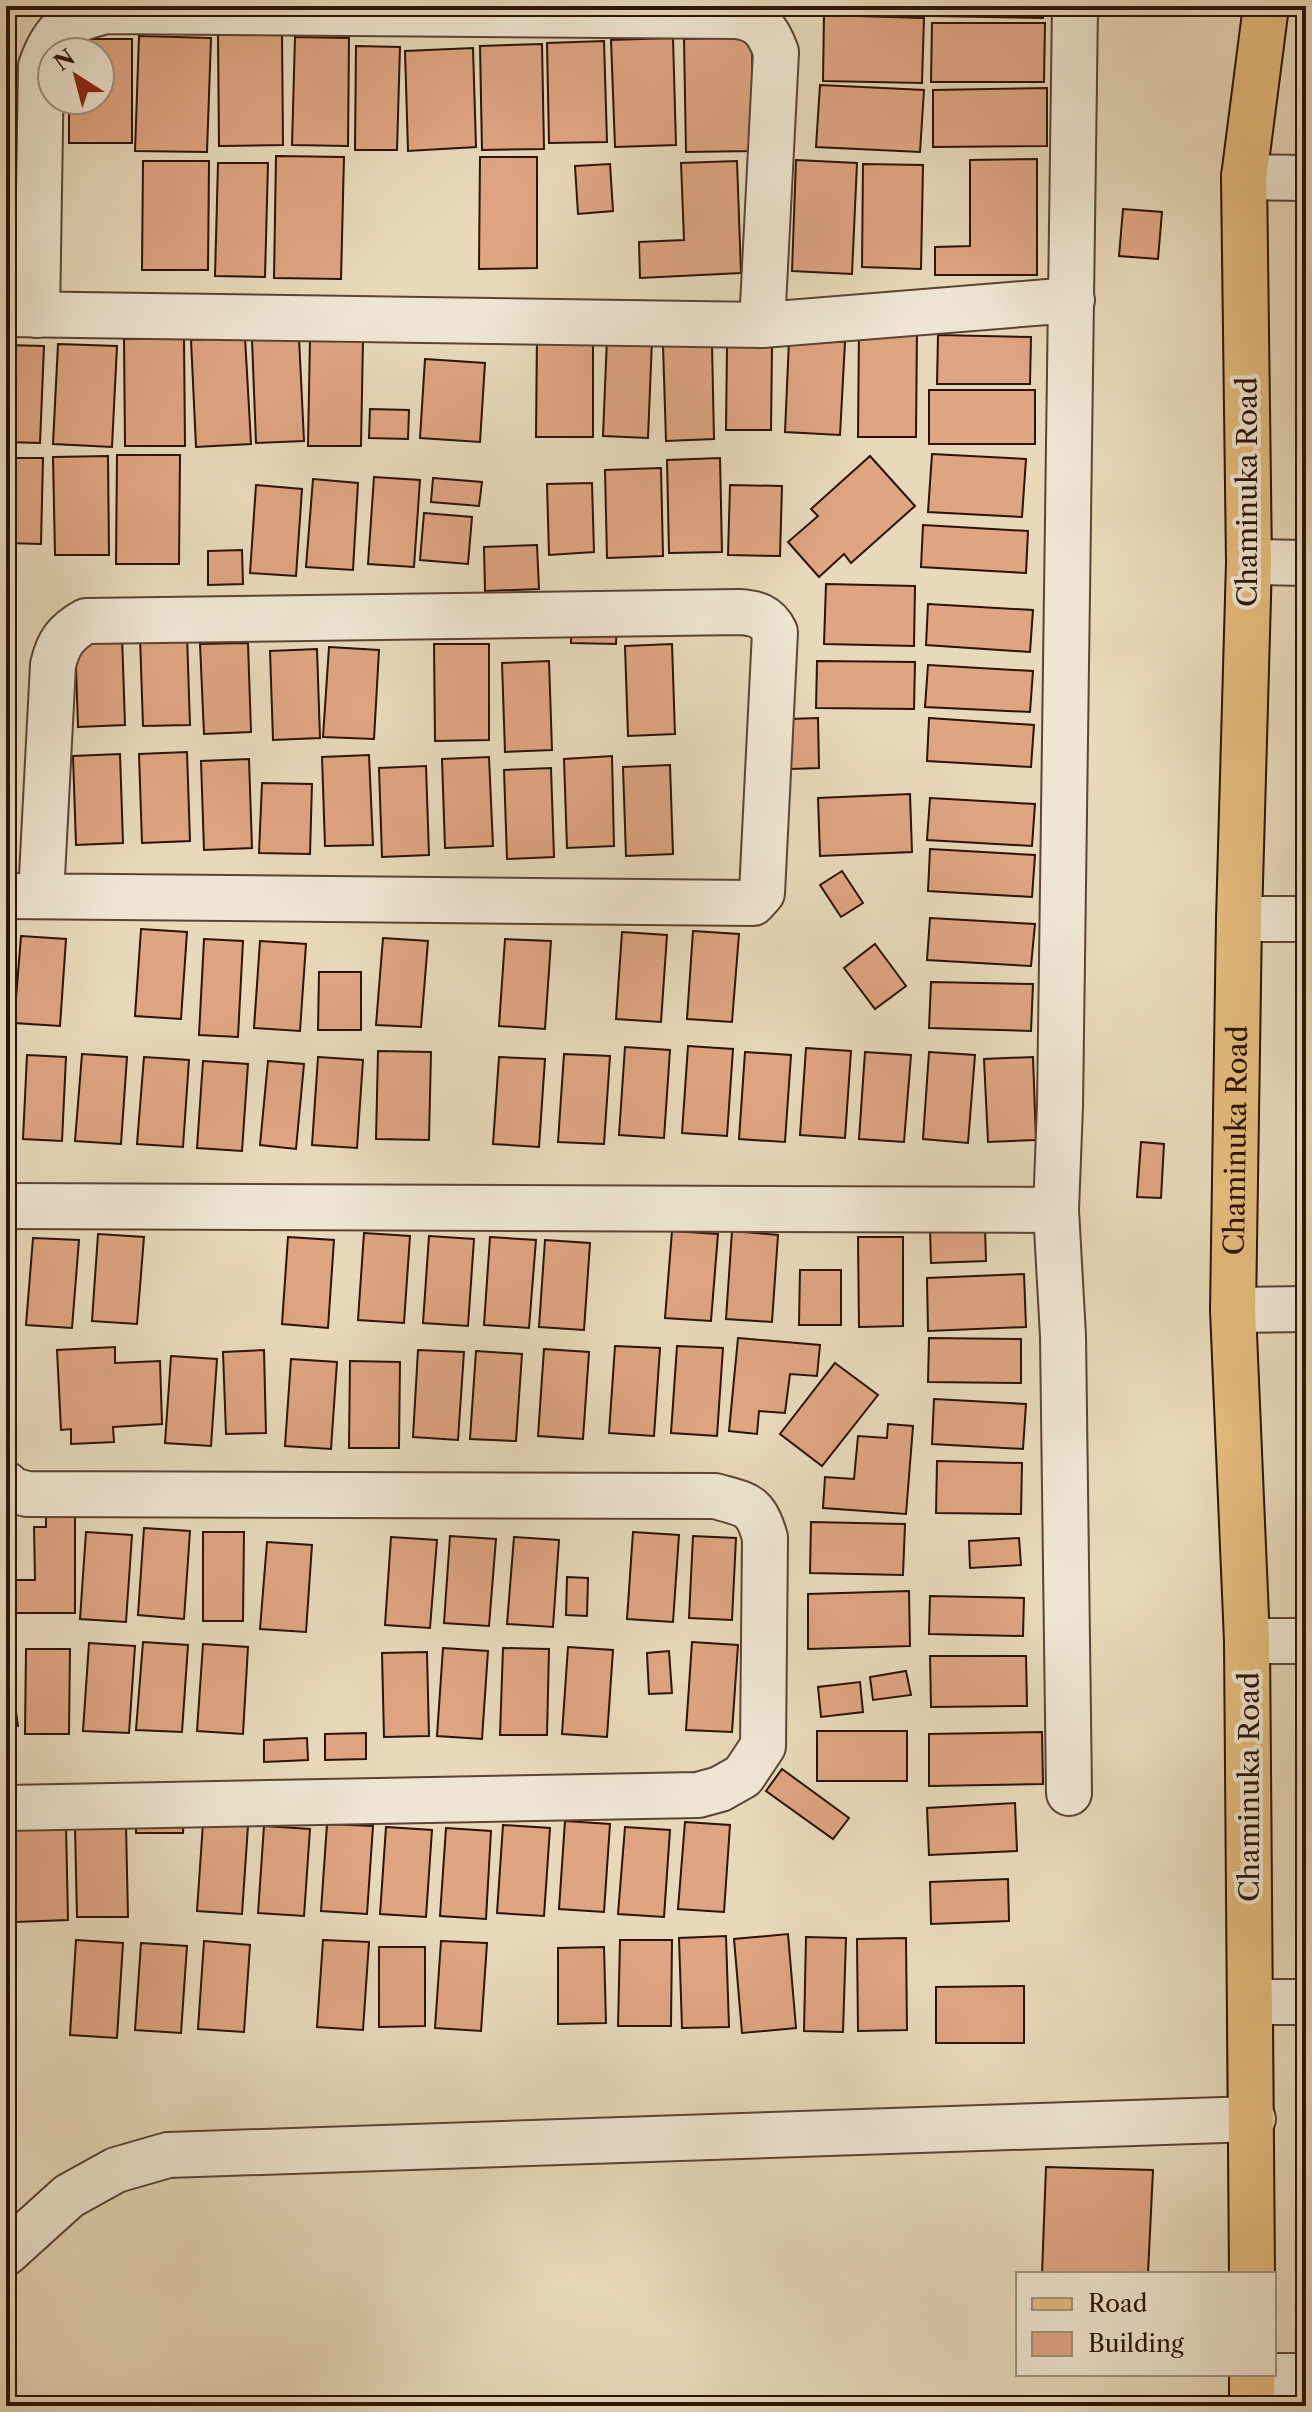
<svg xmlns="http://www.w3.org/2000/svg" width="1312" height="2412" viewBox="0 0 1312 2412" font-family="'Libre Caslon Text',serif">
	<style>
		.building { fill: #dfa482; stroke: #2c1306; stroke-width: 2 }
		.lines { fill: none; stroke-linecap: round; stroke-linejoin: round }
		.minor-casing { stroke: #5b4433; stroke-width: 48 }
		.primary-casing { stroke: #2c1306; stroke-width: 48 }
		.minor { stroke: #efe6d2; stroke-width: 44 }
		.primary { stroke: #e4bc7c; stroke-width: 44 }
		.labels { text-anchor: middle; stroke-width: 8; stroke-linejoin: round; paint-order: stroke }
		.street-label { font-size: 28px; fill: #2c1306; stroke: #efe6d2 }
	</style>
	<rect width="100%" height="100%" fill="#e7d9b9"/>
	<filter id="stains"><feTurbulence type="fractalNoise" baseFrequency=".0025" numOctaves="4"/><feColorMatrix values="0 0 0 0 .2 0 0 0 0 .09 0 0 0 0 .02 0 0 0 .5 -.17"/></filter>
	<radialGradient id="worn" r=".72"><stop offset=".6" stop-color="#630" stop-opacity="0"/><stop offset="1" stop-color="#630" stop-opacity=".3"/></radialGradient>
	<g class="building">
		<polygon points="830,6 920,6 919,13"/>
		<polygon points="929,6 1043,6 1043,18 929,16"/>
		<polygon points="824,15 924,18 922,83 823,81"/>
		<polygon points="932,23 1045,23 1044,82 931,82"/>
		<polygon points="282,32 283,145 219,146 218,34"/>
		<polygon points="139,36 211,38 207,152 135,151"/>
		<polygon points="295,37 349,38 348,146 292,145"/>
		<polygon points="752,37 753,151 686,152 684,39"/>
		<polygon points="673,38 676,145 615,147 611,40"/>
		<polygon points="69,39 132,39 132,143 69,143 69,100 100,100 100,52 69,52"/>
		<polygon points="604,41 607,142 549,143 547,43"/>
		<polygon points="542,44 544,149 482,150 480,46"/>
		<polygon points="356,46 400,47 397,150 355,150"/>
		<polygon points="473,48 476,147 408,151 405,51"/>
		<polygon points="6,67 15,67 12,120 6,120"/>
		<polygon points="820,85 924,90 920,152 816,147"/>
		<polygon points="1047,88 1047,146 933,147 933,90"/>
		<polygon points="6,132 13,132 10,195 6,194"/>
		<polygon points="276,156 344,157 341,279 274,278"/>
		<polygon points="480,157 537,157 537,268 479,269"/>
		<polygon points="1037,159 1037,275 935,275 935,247 970,246 970,160"/>
		<polygon points="796,160 857,163 852,274 792,271"/>
		<polygon points="143,161 209,161 208,270 142,270"/>
		<polygon points="737,161 741,273 640,278 639,242 684,240 681,163"/>
		<polygon points="218,163 268,163 265,277 215,276"/>
		<polygon points="610,164 613,211 578,214 575,166"/>
		<polygon points="863,164 923,165 921,269 862,267"/>
		<polygon points="6,200 12,200 11,272 6,272"/>
		<polygon points="1123,209 1162,212 1158,259 1119,256"/>
		<polygon points="859,328 917,328 916,437 858,437"/>
		<polygon points="537,331 593,331 593,437 536,437"/>
		<polygon points="938,335 1031,337 1030,384 937,384"/>
		<polygon points="245,337 251,444 196,447 191,340"/>
		<polygon points="184,338 185,446 125,446 124,339"/>
		<polygon points="299,338 304,441 256,443 252,340"/>
		<polygon points="310,338 363,339 361,446 308,446"/>
		<polygon points="607,338 652,340 648,438 603,436"/>
		<polygon points="789,340 845,342 840,435 785,432"/>
		<polygon points="58,344 117,346 112,447 53,444"/>
		<polygon points="712,344 714,439 666,441 663,345"/>
		<polygon points="6,345 44,346 40,443 6,442"/>
		<polygon points="727,346 772,347 771,430 726,430"/>
		<polygon points="425,359 485,363 480,442 420,438"/>
		<rect x="929" y="390" width="106" height="54"/>
		<polygon points="370,409 409,410 408,439 369,438"/>
		<polygon points="932,454 1026,459 1022,517 928,512"/>
		<polygon points="117,455 180,455 179,564 116,564"/>
		<polygon points="108,456 109,555 55,555 53,457"/>
		<polygon points="870,456 915,506 851,563 844,554 819,577 788,542 818,516 811,509"/>
		<polygon points="6,458 43,458 41,544 6,543"/>
		<polygon points="720,458 722,552 669,553 667,460"/>
		<polygon points="661,468 663,556 607,558 605,470"/>
		<polygon points="374,477 420,480 414,567 368,564"/>
		<polygon points="433,478 482,482 479,506 431,502"/>
		<polygon points="313,479 358,483 353,570 306,567"/>
		<polygon points="592,483 594,552 549,555 547,484"/>
		<polygon points="256,485 302,489 296,576 250,573"/>
		<polygon points="730,485 782,486 780,556 728,555"/>
		<polygon points="424,513 472,517 468,564 420,560"/>
		<polygon points="923,525 1028,531 1026,573 921,567"/>
		<polygon points="537,545 539,589 485,591 484,547"/>
		<polygon points="242,550 243,584 208,585 208,551"/>
		<polygon points="6,552 16,553 14,611 6,611"/>
		<polygon points="826,584 915,586 914,646 824,644"/>
		<polygon points="928,604 1033,610 1030,652 926,645"/>
		<polygon points="572,620 617,622 616,644 571,643"/>
		<polygon points="187,635 190,725 143,726 140,637"/>
		<polygon points="122,636 125,725 78,727 75,638"/>
		<polygon points="248,643 251,732 204,734 200,644"/>
		<polygon points="434,644 489,644 489,740 435,741"/>
		<polygon points="672,644 675,734 628,736 625,646"/>
		<polygon points="329,647 379,650 374,739 323,737"/>
		<polygon points="317,649 320,738 273,740 270,651"/>
		<polygon points="549,661 552,750 505,752 502,663"/>
		<polygon points="817,661 915,662 914,709 816,708"/>
		<polygon points="928,665 1033,671 1030,712 925,707"/>
		<polygon points="818,718 819,768 790,769 789,719"/>
		<polygon points="929,718 1034,725 1031,767 927,761"/>
		<polygon points="187,752 190,841 142,843 139,754"/>
		<polygon points="120,754 123,843 76,845 73,756"/>
		<polygon points="369,755 373,845 325,846 322,757"/>
		<polygon points="612,756 614,846 567,848 564,759"/>
		<polygon points="489,757 493,846 445,848 442,759"/>
		<polygon points="249,759 252,848 204,850 201,761"/>
		<polygon points="670,765 673,854 626,856 623,767"/>
		<polygon points="426,766 429,855 382,857 379,768"/>
		<polygon points="551,768 554,857 507,859 504,770"/>
		<polygon points="262,783 312,784 310,854 259,853"/>
		<polygon points="910,794 912,852 820,856 818,798"/>
		<polygon points="930,798 1035,804 1032,846 927,840"/>
		<polygon points="930,849 1035,855 1032,897 928,891"/>
		<polygon points="842,871 863,903 841,917 820,885"/>
		<polygon points="930,918 1035,924 1031,966 927,960"/>
		<polygon points="141,929 187,932 181,1019 135,1016"/>
		<polygon points="693,931 739,934 732,1022 687,1019"/>
		<polygon points="622,932 667,935 661,1022 616,1019"/>
		<polygon points="21,936 66,939 60,1026 14,1023"/>
		<polygon points="383,938 428,941 421,1027 376,1025"/>
		<polygon points="204,939 243,941 238,1037 199,1035"/>
		<polygon points="505,939 551,941 545,1029 499,1026"/>
		<polygon points="260,941 306,944 300,1031 254,1028"/>
		<polygon points="875,944 906,986 875,1009 844,968"/>
		<polygon points="319,972 361,972 361,1030 318,1030"/>
		<polygon points="931,982 1033,984 1031,1031 929,1028"/>
		<polygon points="688,1046 733,1049 727,1136 682,1133"/>
		<polygon points="625,1047 670,1050 664,1138 619,1135"/>
		<polygon points="806,1048 851,1051 845,1138 800,1135"/>
		<polygon points="378,1051 431,1052 429,1140 376,1139"/>
		<polygon points="745,1052 791,1055 785,1142 739,1139"/>
		<polygon points="865,1052 911,1055 904,1142 859,1139"/>
		<polygon points="929,1052 975,1055 968,1143 923,1139"/>
		<polygon points="82,1054 127,1057 121,1144 75,1141"/>
		<polygon points="564,1054 610,1056 604,1144 558,1142"/>
		<polygon points="27,1055 66,1057 62,1141 23,1139"/>
		<polygon points="144,1057 189,1060 183,1147 137,1144"/>
		<polygon points="318,1057 363,1060 357,1148 312,1145"/>
		<polygon points="499,1057 545,1059 539,1147 493,1144"/>
		<polygon points="1033,1057 1036,1140 988,1142 984,1059"/>
		<polygon points="203,1061 248,1064 242,1151 197,1148"/>
		<polygon points="268,1061 304,1064 296,1149 260,1145"/>
		<polygon points="1141,1142 1164,1144 1161,1198 1137,1197"/>
		<polygon points="985,1227 986,1261 931,1263 930,1229"/>
		<polygon points="672,1231 718,1234 711,1321 665,1318"/>
		<polygon points="732,1231 778,1235 772,1322 726,1319"/>
		<polygon points="364,1233 410,1236 404,1323 358,1320"/>
		<polygon points="98,1234 144,1237 137,1324 92,1321"/>
		<polygon points="429,1236 474,1239 468,1326 423,1323"/>
		<polygon points="288,1237 334,1240 328,1328 282,1324"/>
		<polygon points="490,1237 536,1240 529,1328 484,1325"/>
		<polygon points="858,1237 903,1237 903,1326 859,1327"/>
		<polygon points="33,1238 79,1240 72,1328 26,1325"/>
		<polygon points="545,1240 590,1243 584,1330 539,1327"/>
		<polygon points="800,1270 841,1270 841,1325 799,1325"/>
		<polygon points="1024,1274 1026,1327 928,1331 927,1278"/>
		<polygon points="738,1338 820,1345 817,1376 790,1374 785,1413 759,1411 757,1434 729,1431"/>
		<polygon points="929,1338 1021,1339 1021,1383 928,1382"/>
		<polygon points="615,1346 660,1348 654,1436 609,1433"/>
		<polygon points="677,1346 723,1348 717,1436 671,1433"/>
		<polygon points="115,1347 115,1363 160,1361 162,1424 113,1427 114,1442 71,1444 71,1429 61,1430 57,1350"/>
		<polygon points="544,1349 589,1352 583,1439 538,1436"/>
		<polygon points="264,1350 266,1433 226,1434 223,1352"/>
		<polygon points="418,1350 464,1352 458,1440 413,1437"/>
		<polygon points="476,1351 522,1354 516,1441 470,1439"/>
		<polygon points="171,1356 217,1359 211,1446 165,1443"/>
		<polygon points="291,1359 337,1362 331,1449 285,1446"/>
		<polygon points="350,1361 400,1362 399,1448 349,1448"/>
		<polygon points="835,1363 878,1395 822,1466 780,1434"/>
		<polygon points="934,1399 1026,1404 1023,1449 932,1444"/>
		<polygon points="888,1424 913,1426 906,1514 823,1508 825,1477 854,1479 858,1436 887,1438"/>
		<polygon points="937,1461 1022,1463 1021,1514 936,1513"/>
		<polygon points="46,1516 75,1516 75,1613 6,1613 6,1580 35,1580 34,1527 46,1527"/>
		<polygon points="811,1522 905,1524 903,1575 810,1573"/>
		<polygon points="144,1528 190,1531 184,1619 138,1615"/>
		<polygon points="86,1532 132,1535 126,1622 80,1619"/>
		<polygon points="203,1532 244,1532 243,1621 203,1621"/>
		<polygon points="633,1532 679,1535 673,1622 627,1619"/>
		<polygon points="450,1536 496,1539 489,1626 444,1623"/>
		<polygon points="693,1536 736,1538 732,1620 689,1618"/>
		<polygon points="391,1537 437,1540 430,1628 385,1625"/>
		<polygon points="514,1537 559,1540 553,1627 507,1624"/>
		<polygon points="1019,1538 1021,1565 970,1568 969,1541"/>
		<polygon points="267,1542 312,1545 306,1632 260,1629"/>
		<polygon points="567,1577 588,1578 587,1616 566,1615"/>
		<polygon points="909,1591 910,1646 808,1649 808,1594"/>
		<polygon points="930,1596 1024,1598 1023,1636 929,1634"/>
		<polygon points="6,1641 18,1726 6,1728"/>
		<polygon points="143,1642 188,1645 182,1732 136,1730"/>
		<polygon points="692,1642 738,1645 732,1732 686,1730"/>
		<polygon points="89,1643 135,1646 129,1733 83,1731"/>
		<polygon points="203,1644 248,1647 243,1734 197,1731"/>
		<polygon points="568,1647 613,1650 607,1737 562,1734"/>
		<polygon points="443,1648 488,1651 482,1739 437,1736"/>
		<polygon points="503,1648 549,1649 547,1735 500,1735"/>
		<polygon points="26,1649 70,1649 69,1734 25,1734"/>
		<polygon points="669,1651 672,1693 649,1694 647,1653"/>
		<polygon points="427,1652 429,1736 384,1737 382,1653"/>
		<polygon points="930,1656 1026,1656 1027,1706 931,1707"/>
		<polygon points="906,1671 911,1695 873,1700 870,1677"/>
		<polygon points="860,1682 863,1712 821,1717 818,1687"/>
		<rect x="817" y="1731" width="90" height="50"/>
		<polygon points="1042,1732 1043,1784 929,1786 929,1734"/>
		<polygon points="366,1733 366,1759 325,1760 325,1734"/>
		<polygon points="307,1738 308,1760 264,1762 264,1740"/>
		<polygon points="782,1769 849,1818 833,1839 766,1791"/>
		<polygon points="1015,1803 1017,1851 929,1855 927,1808"/>
		<polygon points="184,1811 183,1833 136,1833 136,1812"/>
		<polygon points="565,1821 610,1824 604,1912 559,1909"/>
		<polygon points="685,1822 730,1825 724,1912 678,1909"/>
		<polygon points="203,1823 248,1826 242,1914 197,1911"/>
		<polygon points="66,1824 68,1920 16,1922 14,1825"/>
		<polygon points="327,1824 373,1826 367,1914 321,1911"/>
		<polygon points="126,1825 128,1917 77,1917 75,1827"/>
		<polygon points="503,1825 550,1828 544,1916 497,1913"/>
		<polygon points="264,1826 310,1829 304,1916 258,1913"/>
		<polygon points="386,1827 432,1830 426,1917 380,1914"/>
		<polygon points="625,1827 670,1830 664,1917 618,1914"/>
		<polygon points="446,1828 491,1831 486,1919 440,1916"/>
		<polygon points="1008,1879 1009,1921 931,1924 930,1882"/>
		<polygon points="788,1934 796,2028 742,2033 734,1939"/>
		<polygon points="726,1936 729,2027 682,2028 679,1938"/>
		<polygon points="806,1937 846,1938 843,2032 804,2031"/>
		<polygon points="906,1938 907,2030 858,2031 857,1939"/>
		<polygon points="76,1940 123,1943 117,2038 70,2035"/>
		<polygon points="323,1940 369,1942 363,2030 317,2027"/>
		<polygon points="620,1940 672,1940 671,2026 618,2026"/>
		<polygon points="204,1941 250,1945 244,2032 198,2029"/>
		<polygon points="441,1941 487,1943 481,2031 435,2028"/>
		<polygon points="141,1943 187,1946 181,2033 135,2030"/>
		<polygon points="379,1947 425,1947 425,2026 379,2027"/>
		<polygon points="604,1947 606,2023 558,2024 558,1948"/>
		<polygon points="1024,1986 1024,2043 936,2043 936,1987"/>
		<polygon points="1046,2167 1153,2170 1148,2274 1042,2274"/>
		<rect x="1109" y="2398" width="32" height="8"/>
	</g>
	<g class="lines">
		<g class="minor-casing">
			<g id="minor">
				<polyline points="1244,177 1306,178"/>
				<polyline points="8,314 762,325 1072,300"/>
				<path d="M 37,315 L 41,66 C 54,29 67,20 106,11 L 736,16 C 760,19 768,30 776,52 L 762,325"/>
				<polyline points="1249,562 1306,563"/>
				<path d="M 6,896 L 753,903 L 762,893 L 775,632 C 767,616 756,613 739,612 L 86,621 C 66,632 58,643 53,665 L 41,896"/>
				<polyline points="1239,919 1306,919"/>
				<polyline points="6,1206 1056,1210"/>
				<polyline points="1233,1310 1306,1309"/>
				<path d="M 6,1484 L 9,1489 L 27,1494 L 715,1496 C 747,1505 756,1504 765,1538 L 763,1746 L 743,1776 L 720,1789 L 698,1795 L 6,1808"/>
				<polyline points="1247,1641 1306,1641"/>
				<polyline points="1069,1793 1063,1336 1056,1210 1060,1106 1075,6"/>
				<polyline points="1250,2002 1306,2002"/>
				<polyline points="6,2253 69,2196 116,2170 168,2155 1253,2119"/>
				<polyline points="1252,2376 1306,2376"/>
			</g>
		</g>
		<g class="primary-casing">
			<g id="primary">
				<path id="s1" d="M 1252,2274 L 1247,1641 L 1233,1310 L 1239,919 L 1249,562 L 1244,177 L 1266,6"/>
				<polyline points="1252,2406 1252,2374"/>
			</g>
		</g>
		<use href="#minor" class="minor"/>
		<use href="#primary" class="primary"/>
	</g>
	<g class="labels">
		<g class="street-label">
			<text transform="translate(1247 492) rotate(-90)" y="10">Chaminuka Road</text>
			<text dy="10" stroke="none"><textPath href="#s1" startOffset="1134">Chaminuka Road</textPath></text>
			<text transform="translate(1249 1787) rotate(-90)" y="10">Chaminuka Road</text>
		</g>
	</g>
	<rect width="1312" height="2412" fill="none" stroke="#e7d9b9" stroke-width="32"/>
	<rect x="8" y="8" width="1296" height="2396" fill="none" stroke="#2c1306" stroke-width="4"/>
	<rect x="16" y="16" width="1280" height="2380" fill="none" stroke="#2c1306" stroke-width="2"/>
	<rect x="1016" y="2272" width="260" height="104" fill="#efe6d2" stroke="#a19280" stroke-width="2"/>
	<rect x="1032" y="2298" width="40" height="12" fill="#e4bc7c" stroke="#a19280" stroke-width="2"/>
	<text x="1088" y="2312" font-size="24" fill="#2c1306">Road</text>
	<rect x="1032" y="2332" width="40" height="24" fill="#dfa482" stroke="#a19280" stroke-width="2"/>
	<text x="1088" y="2352" font-size="24" fill="#2c1306">Building</text>
	<g transform="translate(76 76) rotate(324)"><circle r="38" fill="#efe6d2" stroke="#a19280" stroke-width="2"/>
	<path d="M0-6L14 30L0 20L-14 30Z" fill="#8f2418"/>
	<text y="-12" font-size="22" font-weight="bold" text-anchor="middle" fill="#2c1306">N</text>
	</g>
	<rect width="100%" height="100%" filter="url(#stains)"/>
	<rect width="100%" height="100%" fill="url(#worn)"/>
</svg>
